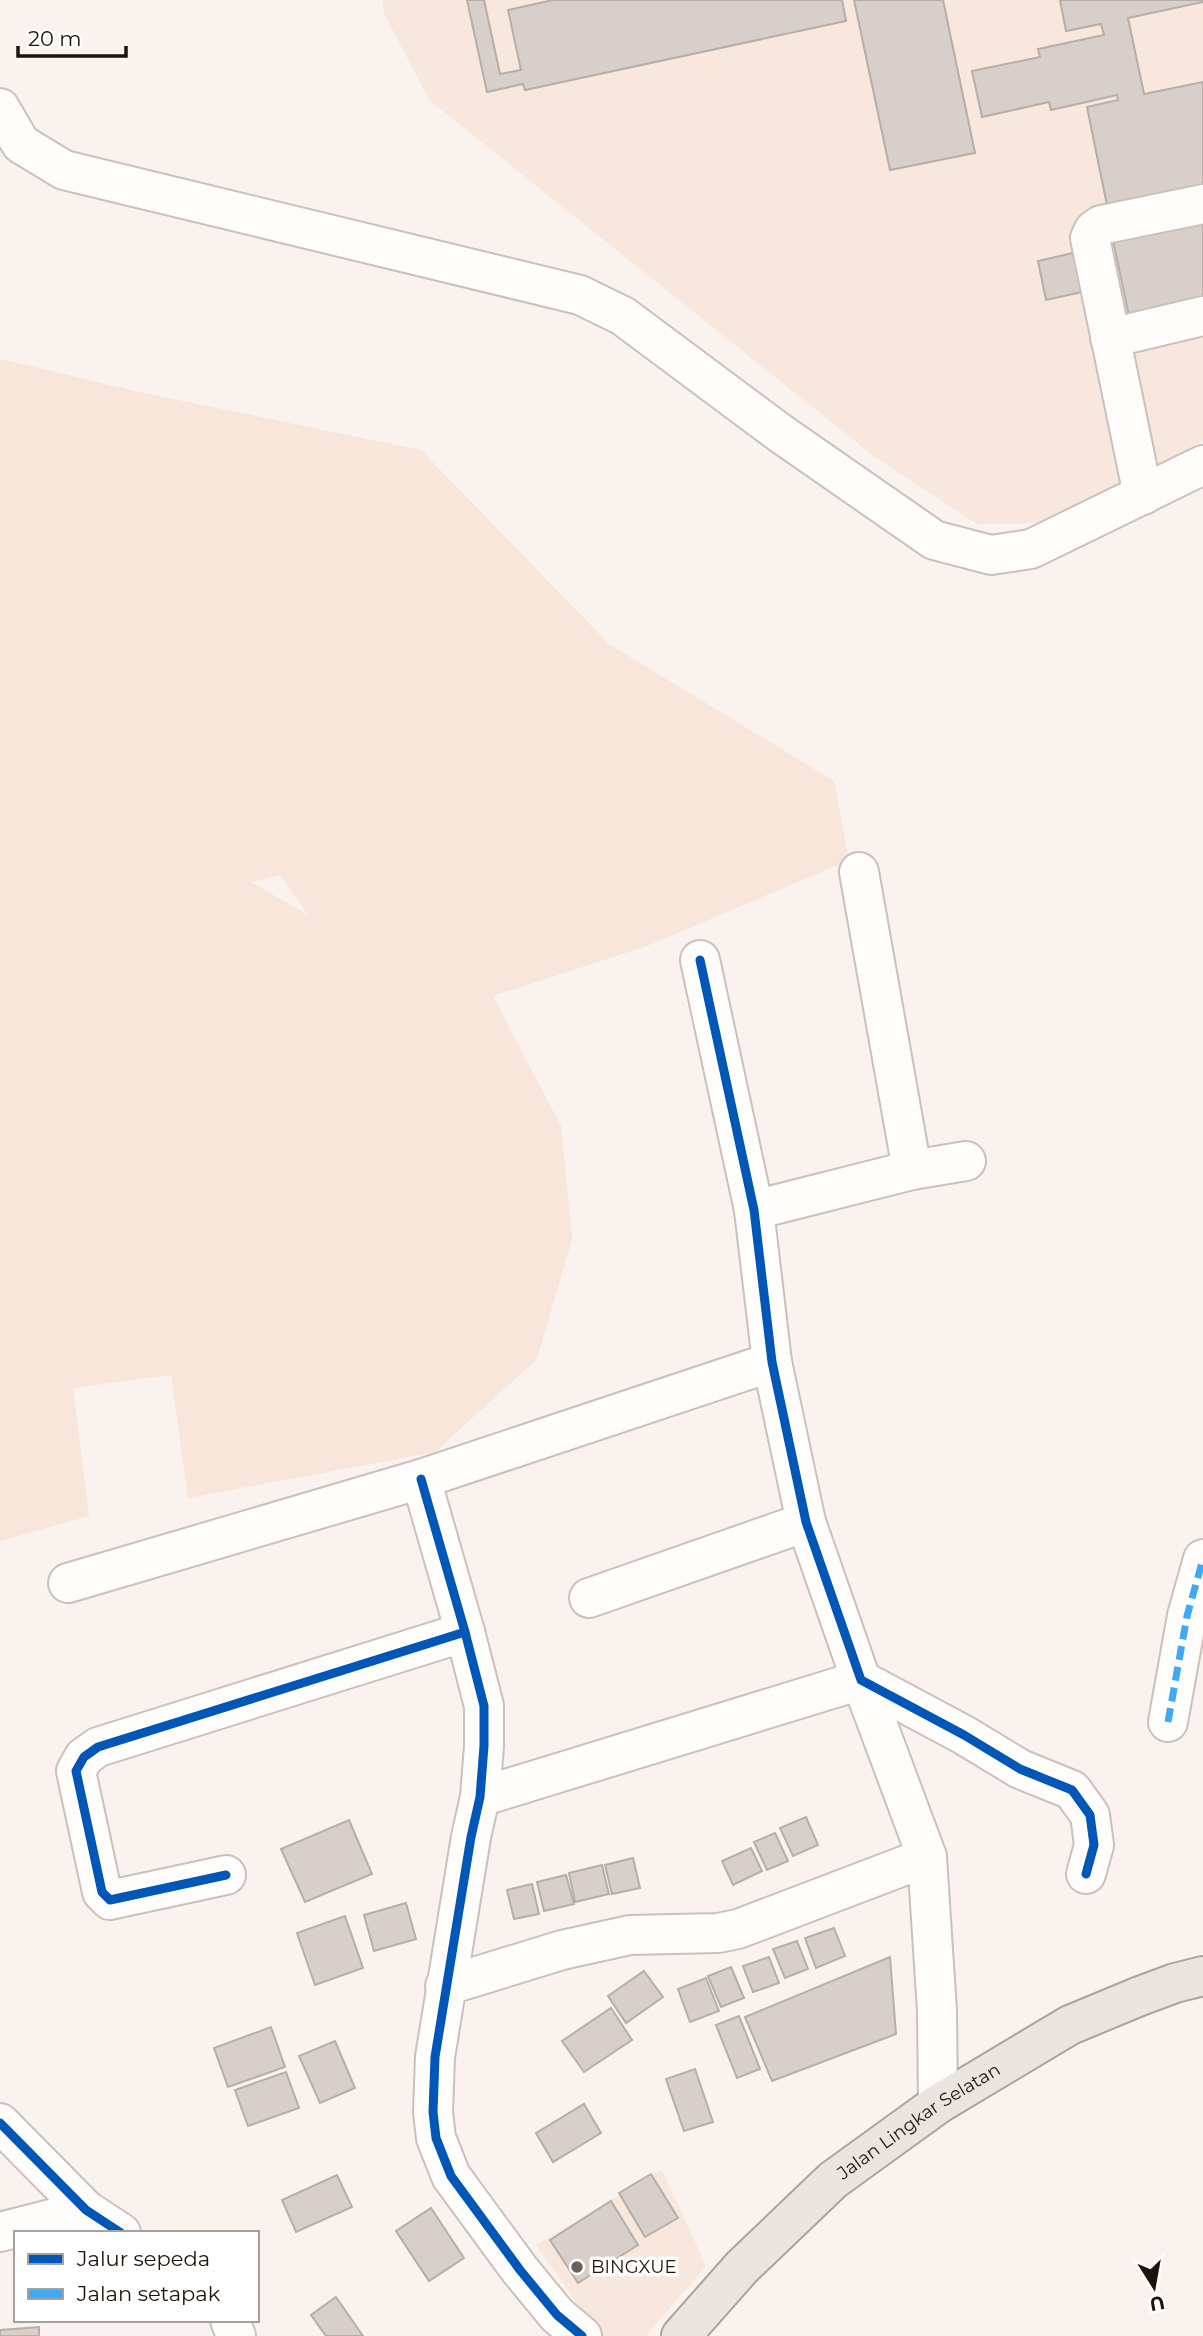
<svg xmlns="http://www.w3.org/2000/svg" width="1203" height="2336" viewBox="0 0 1203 2336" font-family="Montserrat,sans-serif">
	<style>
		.built { fill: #f7e7dd }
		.green { fill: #f8e6da; fill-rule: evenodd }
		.building { fill: #d9cfca; stroke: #b7aea9; stroke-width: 2 }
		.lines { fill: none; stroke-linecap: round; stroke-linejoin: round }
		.minor-casing { stroke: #cac1bc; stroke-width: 42 }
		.major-casing { stroke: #b0a298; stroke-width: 42 }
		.minor { stroke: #fefdfc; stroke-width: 38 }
		.major { stroke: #ece4e0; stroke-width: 38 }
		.quiet { stroke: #3fa9f5; stroke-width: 7; stroke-dasharray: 14 7; stroke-linecap: butt }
		.cycleway-casing { stroke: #fff; stroke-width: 13 }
		.cycleway { stroke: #0057b8; stroke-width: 9 }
		.poi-dot { fill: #6b615b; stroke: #fff; stroke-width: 2.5 }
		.labels { text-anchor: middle; stroke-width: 7; stroke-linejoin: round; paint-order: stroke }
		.street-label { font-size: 18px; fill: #1e130c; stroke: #fff }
		.poi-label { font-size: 18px; fill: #1e130c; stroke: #fff; text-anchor: start }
	</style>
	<rect width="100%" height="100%" fill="#f9f2ee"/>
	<g class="built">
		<polygon points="383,0 1203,0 1203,441 1050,523 977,524 876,458 429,100 384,13"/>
		<polygon points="662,2170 706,2266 646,2336 600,2336 536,2245"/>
	</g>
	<path class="green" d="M 0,359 L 139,392 L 421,450 L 609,644 L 834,781 L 849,860 L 647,946 L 493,996 L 561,1126 L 572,1239 L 537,1359 L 435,1452 L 188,1498 L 171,1375 L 73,1388 L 89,1516 L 0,1541 ZM 280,875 L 308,915 L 251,882 Z"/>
	<g class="building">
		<polygon points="467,0 484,0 500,74 521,70 508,10 553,0 842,0 846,21 525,90 523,84 487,92"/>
		<polygon points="854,0 943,0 975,153 890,170"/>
		<polygon points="1060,0 1203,0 1203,2 1128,18 1144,94 1203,82 1203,200 1110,220 1087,107 1118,100 1117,95 1051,110 1049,102 982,117 972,71 1040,57 1038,49 1104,35 1101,24 1066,31"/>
		<polygon points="1203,221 1203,300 1129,316 1113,240"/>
		<polygon points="1073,253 1082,292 1046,300 1038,261"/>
		<polygon points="806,1817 818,1845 793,1856 780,1828"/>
		<polygon points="349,1820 372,1874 305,1902 281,1849"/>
		<polygon points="775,1833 788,1861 767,1870 754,1842"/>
		<polygon points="751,1848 762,1871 733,1885 722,1861"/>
		<polygon points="633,1858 640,1888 612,1894 605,1865"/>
		<polygon points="602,1865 609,1894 575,1902 569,1873"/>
		<polygon points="566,1875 574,1904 544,1911 537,1882"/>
		<polygon points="532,1884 539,1914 514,1919 507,1890"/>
		<polygon points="406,1903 416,1939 374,1951 364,1915"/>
		<polygon points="345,1916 363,1968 315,1985 297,1933"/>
		<polygon points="834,1928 845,1956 816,1968 805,1938"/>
		<polygon points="797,1941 808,1969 785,1978 773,1949"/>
		<polygon points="769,1957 779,1983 753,1992 743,1966"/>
		<polygon points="890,1957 896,2034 772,2081 745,2017"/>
		<polygon points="731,1967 744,1998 721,2007 708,1976"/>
		<polygon points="644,1971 663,1997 626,2023 608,1996"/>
		<polygon points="706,1978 719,2011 690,2022 678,1989"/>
		<polygon points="611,2008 632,2040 584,2072 562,2041"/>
		<polygon points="739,2016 760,2069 737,2078 716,2025"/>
		<polygon points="271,2027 285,2067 228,2087 214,2048"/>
		<polygon points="335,2041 355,2088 320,2103 299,2056"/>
		<polygon points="695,2069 713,2122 684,2131 666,2079"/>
		<polygon points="286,2072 299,2108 248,2126 235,2090"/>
		<polygon points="584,2104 601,2133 553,2162 536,2133"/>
		<polygon points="651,2174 678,2218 645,2237 619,2193"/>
		<polygon points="337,2175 352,2207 296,2232 282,2200"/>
		<polygon points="611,2201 638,2245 578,2283 550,2240"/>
		<polygon points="431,2208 464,2258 429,2281 396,2231"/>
		<polygon points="336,2297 363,2336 326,2336 311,2315"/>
		<polygon points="39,2327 39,2336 0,2336 0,2330"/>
	</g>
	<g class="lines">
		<g class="minor-casing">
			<g id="minor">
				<polyline points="0,108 21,144 64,170 580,295 623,316 780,433 934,540 991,555 1031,549 1203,465"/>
				<polyline points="1110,338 1203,316"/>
				<polyline points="1143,495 1090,238 1094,230 1101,225 1203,204"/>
				<polyline points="700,960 754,1210 772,1362 806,1522 861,1680 964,1735 1020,1769 1072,1790 1090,1815 1094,1845 1086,1874"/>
				<polyline points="912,1170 966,1161"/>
				<polyline points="754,1210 912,1170 859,872"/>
				<polyline points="421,1479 465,1632 484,1706 484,1746 480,1797 471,1837 435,2057 433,2112 436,2138 451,2176 520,2270 557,2315 582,2336"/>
				<polyline points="68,1583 421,1479 772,1362"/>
				<polyline points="589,1598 806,1522"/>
				<polyline points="1168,1722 1187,1616 1203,1559"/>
				<polyline points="480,1797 861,1680 927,1857 937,2011 938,2104"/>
				<polyline points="226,1875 110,1900 102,1892 76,1771 84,1757 98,1747 465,1632"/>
				<polyline points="445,1986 562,1950 630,1935 718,1933 738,1929 927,1857"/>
				<polyline points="0,2123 86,2210 121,2233"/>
				<polyline points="0,2232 86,2210"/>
				<polyline points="230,2320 236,2336"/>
			</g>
		</g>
		<g class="major-casing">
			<g id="major">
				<path id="s1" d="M 681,2336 L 742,2267 L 833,2180 L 938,2104 L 1070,2025 L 1140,1996 L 1175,1983 L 1203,1976"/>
			</g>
		</g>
		<use href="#minor" class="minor"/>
		<use href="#major" class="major"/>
		<polyline class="quiet" points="1168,1722 1187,1616 1203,1559"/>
		<g class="cycleway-casing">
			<g id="cycleway">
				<polyline points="700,960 754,1210 772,1362 806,1522 861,1680 964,1735 1020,1769 1072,1790 1090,1815 1094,1845 1086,1874"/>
				<polyline points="421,1479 465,1632 484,1706 484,1746 480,1797 471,1837 435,2057 433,2112 436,2138 451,2176 520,2270 557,2315 582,2336"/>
				<polyline points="226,1875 110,1900 102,1892 76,1771 84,1757 98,1747 465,1632"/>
				<polyline points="0,2123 86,2210 121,2233"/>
			</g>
		</g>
		<use href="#cycleway" class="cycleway"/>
	</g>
	<circle class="poi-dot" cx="577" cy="2267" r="7"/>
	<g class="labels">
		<g class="street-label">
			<text dy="6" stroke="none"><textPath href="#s1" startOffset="322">Jalan Lingkar Selatan</textPath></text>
		</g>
		<g class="poi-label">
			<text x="591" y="2273">BINGXUE</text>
		</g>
	</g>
	<rect x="14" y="2231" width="245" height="91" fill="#ffffff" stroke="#a5a19e" stroke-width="2"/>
	<rect x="28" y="2254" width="35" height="10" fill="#0057b8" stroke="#a5a19e" stroke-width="2"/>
	<text x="77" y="2266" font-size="21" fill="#1e130c">Jalur sepeda</text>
	<rect x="28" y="2289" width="35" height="10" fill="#3fa9f5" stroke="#a5a19e" stroke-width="2"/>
	<text x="77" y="2301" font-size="21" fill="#1e130c">Jalan setapak</text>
	<g transform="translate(1154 2287) rotate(169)" stroke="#ffffff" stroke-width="5" paint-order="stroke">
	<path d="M0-5L12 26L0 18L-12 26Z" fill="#1e130c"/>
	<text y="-10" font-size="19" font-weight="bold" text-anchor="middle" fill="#1e130c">U</text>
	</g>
	<path d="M18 46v10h108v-10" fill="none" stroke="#1e130c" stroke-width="3.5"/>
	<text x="28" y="46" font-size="21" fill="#1e130c" stroke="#ffffff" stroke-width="5" paint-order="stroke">20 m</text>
</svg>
